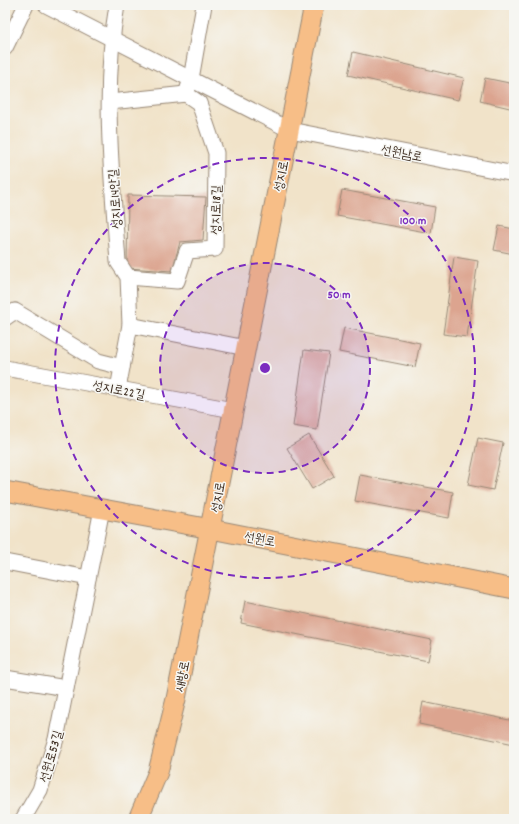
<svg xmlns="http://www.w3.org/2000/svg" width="519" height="824" viewBox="0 0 519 824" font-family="Dekko,'Poor Story',sans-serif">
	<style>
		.building { fill: #dca48f }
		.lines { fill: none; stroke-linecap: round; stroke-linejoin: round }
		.minor-casing { stroke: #968674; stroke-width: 17 }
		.major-casing { stroke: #968674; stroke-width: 21 }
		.minor { stroke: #fff; stroke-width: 15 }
		.major { stroke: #f7be87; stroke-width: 19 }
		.ring { fill: none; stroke: #7b2cbf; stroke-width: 2; stroke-dasharray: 7 5 }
		.labels { text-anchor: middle; stroke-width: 3; stroke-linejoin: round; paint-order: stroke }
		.street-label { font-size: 13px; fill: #3b2a1e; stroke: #f6f6f2 }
		.centre { fill: #7b2cbf; stroke: #f6f6f2; stroke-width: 2 }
		.ring-label { font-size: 12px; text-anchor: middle; font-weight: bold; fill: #7b2cbf; stroke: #f6f6f2; stroke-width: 3; stroke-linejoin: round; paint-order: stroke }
	</style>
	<rect width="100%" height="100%" fill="#f6f6f2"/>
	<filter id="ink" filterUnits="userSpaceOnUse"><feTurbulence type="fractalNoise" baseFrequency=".025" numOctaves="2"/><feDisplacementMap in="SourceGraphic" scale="8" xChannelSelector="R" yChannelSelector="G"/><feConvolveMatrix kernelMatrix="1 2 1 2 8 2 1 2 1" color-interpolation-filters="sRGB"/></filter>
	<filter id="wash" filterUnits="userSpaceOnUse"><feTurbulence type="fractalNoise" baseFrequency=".012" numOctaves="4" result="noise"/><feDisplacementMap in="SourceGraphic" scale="16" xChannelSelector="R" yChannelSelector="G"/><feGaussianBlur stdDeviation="0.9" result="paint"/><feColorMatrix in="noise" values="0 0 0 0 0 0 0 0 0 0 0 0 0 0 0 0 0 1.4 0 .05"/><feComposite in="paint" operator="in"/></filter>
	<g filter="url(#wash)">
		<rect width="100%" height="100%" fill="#f1e3c9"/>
		<g id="blocks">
			<g class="building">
				<polygon points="353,52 464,78 458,100 348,75"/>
				<polygon points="485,78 514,84 514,109 480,101"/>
				<polygon points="342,190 435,207 431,233 337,216"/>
				<polygon points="128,195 206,197 203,240 180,242 172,271 127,268"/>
				<polygon points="499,226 514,229 514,254 494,250"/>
				<polygon points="454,257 478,261 467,337 443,334"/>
				<polygon points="344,328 420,343 415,367 339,352"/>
				<polygon points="304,350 329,353 317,430 293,426"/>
				<polygon points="309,435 334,476 312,489 287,448"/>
				<polygon points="478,438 503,443 493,490 468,485"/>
				<polygon points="360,475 453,492 449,518 355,501"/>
				<polygon points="245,601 432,640 428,661 241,623"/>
				<polygon points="423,702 514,721 514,744 419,724"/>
			</g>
		</g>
	</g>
	<g filter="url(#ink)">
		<use href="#blocks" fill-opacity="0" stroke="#968674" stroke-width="1"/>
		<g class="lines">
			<g class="minor-casing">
				<g id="minor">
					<polyline points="46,5 290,130 514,174"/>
					<path d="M 117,5 C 102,90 112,177 118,262 L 128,277 L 130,325 L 118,389"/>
					<polyline points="5,48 26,5"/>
					<polyline points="110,102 186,94"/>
					<polyline points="128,277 177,281 187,251 215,249 216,153 199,103 186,94 191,79 204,5"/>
					<polyline points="5,318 15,311 98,361 122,367"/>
					<polyline points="130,325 246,348"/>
					<polyline points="5,368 233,410"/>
					<polyline points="5,562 88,578"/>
					<polyline points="5,678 66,688"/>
					<polyline points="23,819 40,790 56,739 102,509"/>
				</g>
			</g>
			<g class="major-casing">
				<g id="major">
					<polyline points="5,491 211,529 514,589"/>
					<polyline points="138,819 158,772 176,699 314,5"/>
				</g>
			</g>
			<use href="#minor" class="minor"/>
			<use href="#major" class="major"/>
		</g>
	</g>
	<circle cx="265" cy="368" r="105" fill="#7b2cbf" fill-opacity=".12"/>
	<g class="ring">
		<circle cx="265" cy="368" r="105"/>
		<circle cx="265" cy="368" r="210"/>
	</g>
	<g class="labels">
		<g class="street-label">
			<text transform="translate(402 152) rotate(11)" y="5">선원남로</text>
			<text transform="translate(280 176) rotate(-79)" y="5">성지로</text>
			<text transform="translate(114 199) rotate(-94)" y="5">성지로14안길</text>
			<text transform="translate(215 210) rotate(-89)" y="5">성지로18길</text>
			<text transform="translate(119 389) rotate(11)" y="5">성지로22길</text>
			<text transform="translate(217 497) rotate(-80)" y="5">성지로</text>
			<text transform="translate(260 538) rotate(11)" y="5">선원로</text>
			<text transform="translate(181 676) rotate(-78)" y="5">새방로</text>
			<text transform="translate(50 756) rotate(-74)" y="5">선원로53길</text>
		</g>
	</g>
	<circle cx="265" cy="368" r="6" class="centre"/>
	<g class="ring-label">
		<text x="413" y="224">100 m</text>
		<text x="339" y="298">50 m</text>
	</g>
	<rect width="519" height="824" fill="none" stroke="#f6f6f2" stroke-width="20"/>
</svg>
